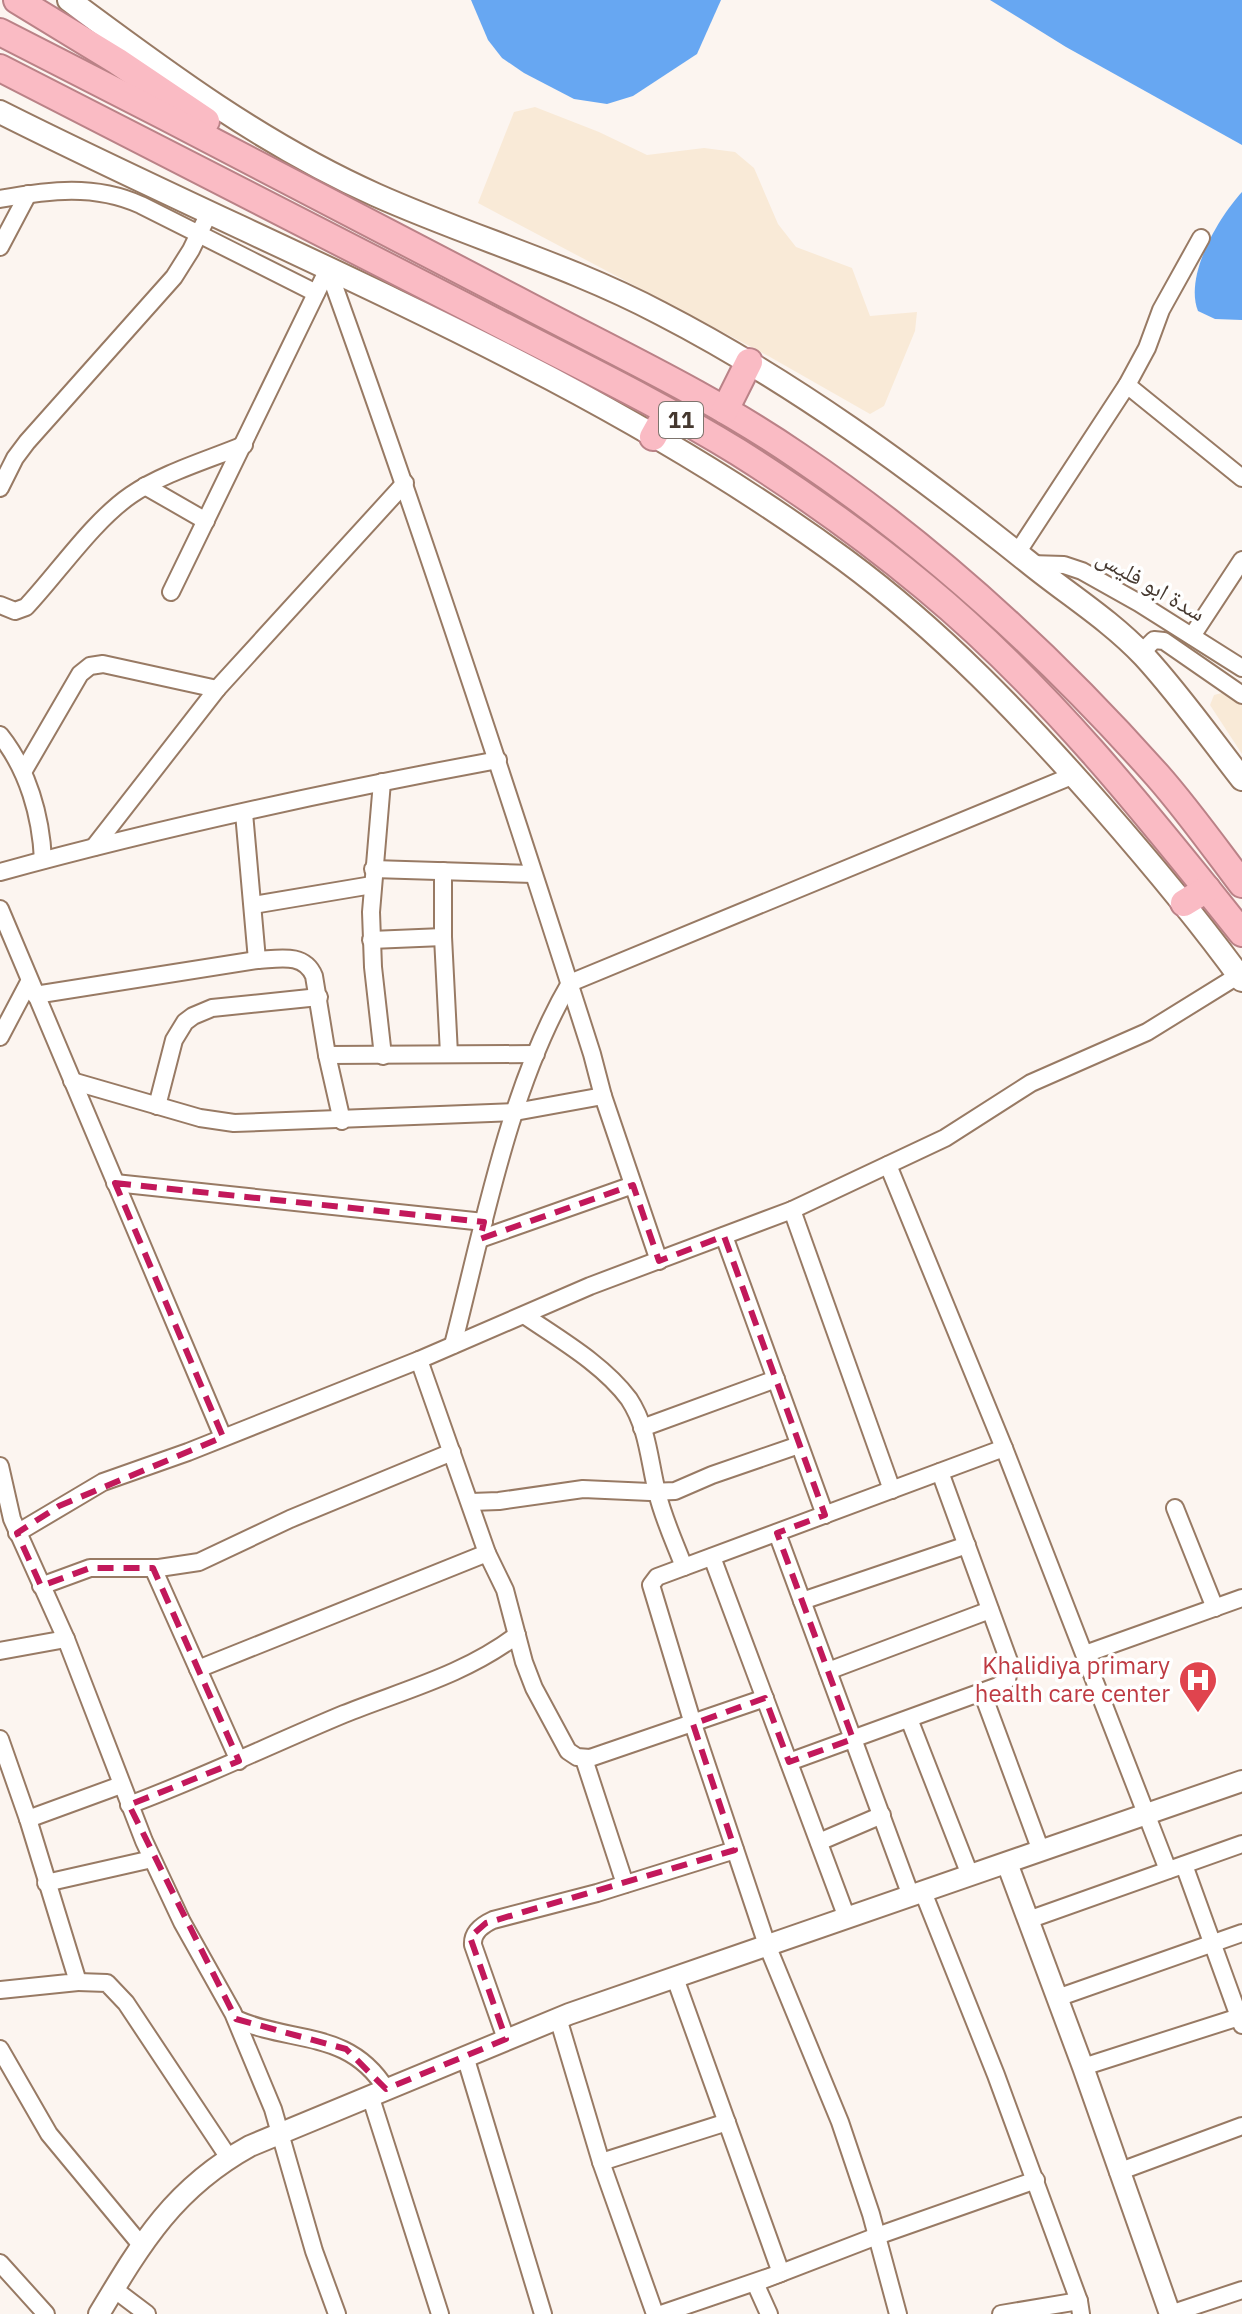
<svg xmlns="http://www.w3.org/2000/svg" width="1242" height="2314" viewBox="0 0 1242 2314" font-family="'IBM Plex Sans','Noto Naskh Arabic',sans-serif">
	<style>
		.commercial { fill: #f9ead7 }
		.water { fill: #67a7f2 }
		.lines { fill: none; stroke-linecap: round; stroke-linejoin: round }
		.minor-casing { stroke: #987a64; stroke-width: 20 }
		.tertiary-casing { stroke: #987a64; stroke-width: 24 }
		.secondary-casing { stroke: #987a64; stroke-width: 26 }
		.trunk-casing { stroke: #ba8287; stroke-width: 30 }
		.minor { stroke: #fff; stroke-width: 16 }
		.tertiary { stroke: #fff; stroke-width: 20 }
		.secondary { stroke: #fff; stroke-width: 22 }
		.trunk { stroke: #fabbc4; stroke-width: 26 }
		.marked { fill: none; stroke: #c2185b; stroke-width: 6; stroke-dasharray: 16 10; stroke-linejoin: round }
		.labels { text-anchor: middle; stroke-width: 7; stroke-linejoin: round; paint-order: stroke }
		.shield { fill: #fff; stroke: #7d746d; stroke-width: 2 }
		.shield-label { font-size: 22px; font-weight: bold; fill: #45382f }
		.street-label { font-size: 24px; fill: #45382f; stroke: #fff }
		.health-label { font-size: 24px; fill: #be3a42; stroke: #fff; text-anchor: end }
	</style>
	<rect width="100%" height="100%" fill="#fcf5f0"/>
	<g class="commercial">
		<polygon points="535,107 599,132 647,155 704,148 735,152 754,168 778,224 796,247 852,268 870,316 917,312 915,331 884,406 870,414 770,357 478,203 514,112"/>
		<polygon points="1242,688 1242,754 1210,705 1214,695"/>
	</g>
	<g class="water">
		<polygon points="471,0 721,0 697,54 633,96 607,104 574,99 524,73 502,58 488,40"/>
		<polygon points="990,0 1242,0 1242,145 1066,47"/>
		<path d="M 1242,192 L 1242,320 L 1215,319 L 1198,311 C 1184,276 1218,218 1242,192 Z"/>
	</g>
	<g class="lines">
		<g class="minor-casing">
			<g id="minor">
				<path d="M 0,199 C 49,190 95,184 141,205 L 316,293"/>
				<polyline points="0,247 28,194"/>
				<path d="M 328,269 C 422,529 508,791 592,1054 L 603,1096 L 659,1261"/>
				<polyline points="1127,385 1242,478"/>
				<polyline points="145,486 206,521"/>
				<polyline points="0,488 15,458 27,442 174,277 191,250 209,213"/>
				<polyline points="1017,553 1127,385 1147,348 1161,310 1201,238"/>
				<polyline points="1030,564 1064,565 1082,571 1139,603 1242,668"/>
				<polyline points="171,592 328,269"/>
				<path d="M 0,605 L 15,611 L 26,607 C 58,573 93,521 131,495 C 163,473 208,460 244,445"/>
				<polyline points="1192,636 1242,560"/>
				<polyline points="1144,656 1148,646 1154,640 1164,641 1242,695"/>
				<path d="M 0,735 C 28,770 41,816 43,860"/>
				<polyline points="23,772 80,674 90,666 103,664 217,689"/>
				<polyline points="382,782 371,912 373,967 383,1056"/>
				<polyline points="244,813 257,960"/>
				<polyline points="94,847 217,689 405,483"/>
				<polyline points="373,869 533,874"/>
				<polyline points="443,871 443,937 449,1054"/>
				<path d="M 0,872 C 164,827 331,791 498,760"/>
				<polyline points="253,905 372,885"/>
				<polyline points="0,909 223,1437"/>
				<polyline points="371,940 443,937"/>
				<path d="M 35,995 L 257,960 C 278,959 304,952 314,976 L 327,1055 L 342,1121"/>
				<polyline points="0,1037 29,982"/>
				<polyline points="327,1055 536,1054"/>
				<polyline points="72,1081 200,1118 234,1123 515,1112 603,1096"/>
				<polyline points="157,1106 174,1040 185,1022 193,1016 212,1008 319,997"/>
				<polyline points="888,1165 1004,1448 1168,1870"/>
				<polyline points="115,1183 484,1222"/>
				<polyline points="792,1210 892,1490"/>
				<polyline points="724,1236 825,1515"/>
				<polyline points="480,1239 633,1185"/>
				<path d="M 524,1315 C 559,1339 603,1364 629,1399 C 648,1428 649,1460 657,1492 C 663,1518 675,1543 684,1567"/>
				<path d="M 453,1345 C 483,1229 509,1087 570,983 L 1074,775"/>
				<polyline points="419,1360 487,1553 505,1590 524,1662 534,1688 568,1751 577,1757 590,1758 765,1698"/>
				<polyline points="642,1428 776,1379"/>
				<polyline points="0,1466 12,1519 66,1639 144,1841 182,1922 233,2013 273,2109 314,2251 337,2314"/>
				<polyline points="471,1502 499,1501 583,1489 650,1492 675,1491 712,1475 799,1445"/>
				<polyline points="1175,1508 1215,1608"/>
				<polyline points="17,1533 103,1482 188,1452 419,1360 590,1286 792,1210 945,1138 1031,1083 1147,1032 1239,975"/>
				<polyline points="777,1533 911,1896"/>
				<polyline points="712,1557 847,1918"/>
				<polyline points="153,1568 239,1761"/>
				<polyline points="41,1586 90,1568 159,1568 199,1562 290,1519 452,1452"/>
				<polyline points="802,1601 967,1545"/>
				<polyline points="0,1651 66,1639"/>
				<polyline points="1085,1654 1242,1598"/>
				<polyline points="198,1669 487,1553"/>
				<polyline points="828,1671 990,1610"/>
				<polyline points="982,1692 1041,1851"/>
				<polyline points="909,1719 970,1875"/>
				<polyline points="0,1739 28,1819 78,1982 0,1990"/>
				<polyline points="584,1759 625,1884"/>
				<polyline points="789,1762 998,1686 1007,1680 1010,1664 940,1472"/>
				<path d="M 129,1805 C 202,1778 272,1744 344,1714 C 404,1690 464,1675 517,1635"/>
				<polyline points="28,1819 121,1785"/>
				<polyline points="819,1842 882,1815"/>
				<polyline points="1184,1865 1242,2025"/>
				<polyline points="46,1883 152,1859"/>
				<polyline points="923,1892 996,2075 1079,2301 1081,2314"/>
				<polyline points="1028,1920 1242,1844"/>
				<polyline points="78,1982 107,1983 126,2003 229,2158"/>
				<polyline points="1057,1998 1242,1933"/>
				<polyline points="558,2018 601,2162 655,2314"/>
				<path d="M 236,2019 C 292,2044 349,2029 386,2089"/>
				<path d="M 506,2039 L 473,1945 C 472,1932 482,1925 493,1920 L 597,1893 L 735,1850"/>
				<polyline points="0,2049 49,2134 141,2245"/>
				<polyline points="465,2056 543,2314"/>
				<polyline points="1083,2067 1242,2016"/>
				<polyline points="370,2095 440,2314"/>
				<polyline points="601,2162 727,2122"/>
				<polyline points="1118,2172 1242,2126"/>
				<polyline points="0,2263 46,2314"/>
				<polyline points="114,2289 147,2314"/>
				<polyline points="661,2314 781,2273 675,1978"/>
				<polyline points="769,2314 755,2283 877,2236 1036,2180"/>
				<polyline points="898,2314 871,2214 840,2122 767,1945 693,1724 651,1585 657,1577 1004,1448"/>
				<polyline points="1001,2314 1079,2301"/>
				<polyline points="1170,2314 1242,2290"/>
			</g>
		</g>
		<g class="tertiary-casing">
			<g id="tertiary">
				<polyline points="1007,1863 1083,2067 1170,2314"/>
				<path d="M 99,2314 C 142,2242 174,2188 250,2146 L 569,2014 L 1242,1781"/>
			</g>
		</g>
		<g class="secondary-casing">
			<g id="secondary">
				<path d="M 69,0 C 167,73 264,145 376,195 C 470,237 569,265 660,313 C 792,381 912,469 1027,561 C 1066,593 1109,619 1144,656 C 1179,694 1210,738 1242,779"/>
				<path d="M 0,112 C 284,255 587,370 845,560 C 941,631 1023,717 1101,806 C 1150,862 1198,919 1242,980"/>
			</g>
		</g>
		<g class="trunk-casing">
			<g id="trunk">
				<polyline points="17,0 117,61 206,121"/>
				<path d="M 0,32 C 173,120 345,209 517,300 C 611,350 709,395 798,456 C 931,546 1050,655 1157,775 C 1187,809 1214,847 1242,884"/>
				<path d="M 0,68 C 160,149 320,231 480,314 C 566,359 655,401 738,452 C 803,493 866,538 925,587 C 1046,687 1145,811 1242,933"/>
				<polyline points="725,410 749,362"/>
				<polyline points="653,437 667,412"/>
				<polyline points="1184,903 1207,889"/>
			</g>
		</g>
		<use href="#minor" class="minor"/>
		<use href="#tertiary" class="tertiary"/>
		<use href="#secondary" class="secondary"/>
		<use href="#trunk" class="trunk"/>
	</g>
	<path class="marked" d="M 115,1183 L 484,1222 L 480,1239 L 633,1185 L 659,1261 L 724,1236 L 825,1515 L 777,1533 L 853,1739 L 789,1762 L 765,1698 L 693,1724 L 735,1850 L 486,1923 L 470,1937 L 506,2039 L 386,2089 L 346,2049 L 236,2019 L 129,1805 L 239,1761 L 153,1568 L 90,1568 L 41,1586 L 17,1533 L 59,1506 L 223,1437 Z"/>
	<defs>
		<g id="hospital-pin" transform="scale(2)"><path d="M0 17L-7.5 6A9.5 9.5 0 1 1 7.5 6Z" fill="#e0444e" stroke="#fff"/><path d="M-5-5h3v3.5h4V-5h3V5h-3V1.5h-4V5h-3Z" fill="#fff"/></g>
	</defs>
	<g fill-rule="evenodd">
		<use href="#hospital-pin" x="1198" y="1680"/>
	</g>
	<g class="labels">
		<rect class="shield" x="659" y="402" width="44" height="36" rx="6"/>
		<g class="shield-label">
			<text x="681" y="428">11</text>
		</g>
		<g class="street-label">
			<text transform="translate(1151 585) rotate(30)" y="8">سدة ابو فليس</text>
		</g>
		<g class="health-label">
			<text x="1170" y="1674">Khalidiya primary<tspan x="1170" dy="28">health care center</tspan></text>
		</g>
	</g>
</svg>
